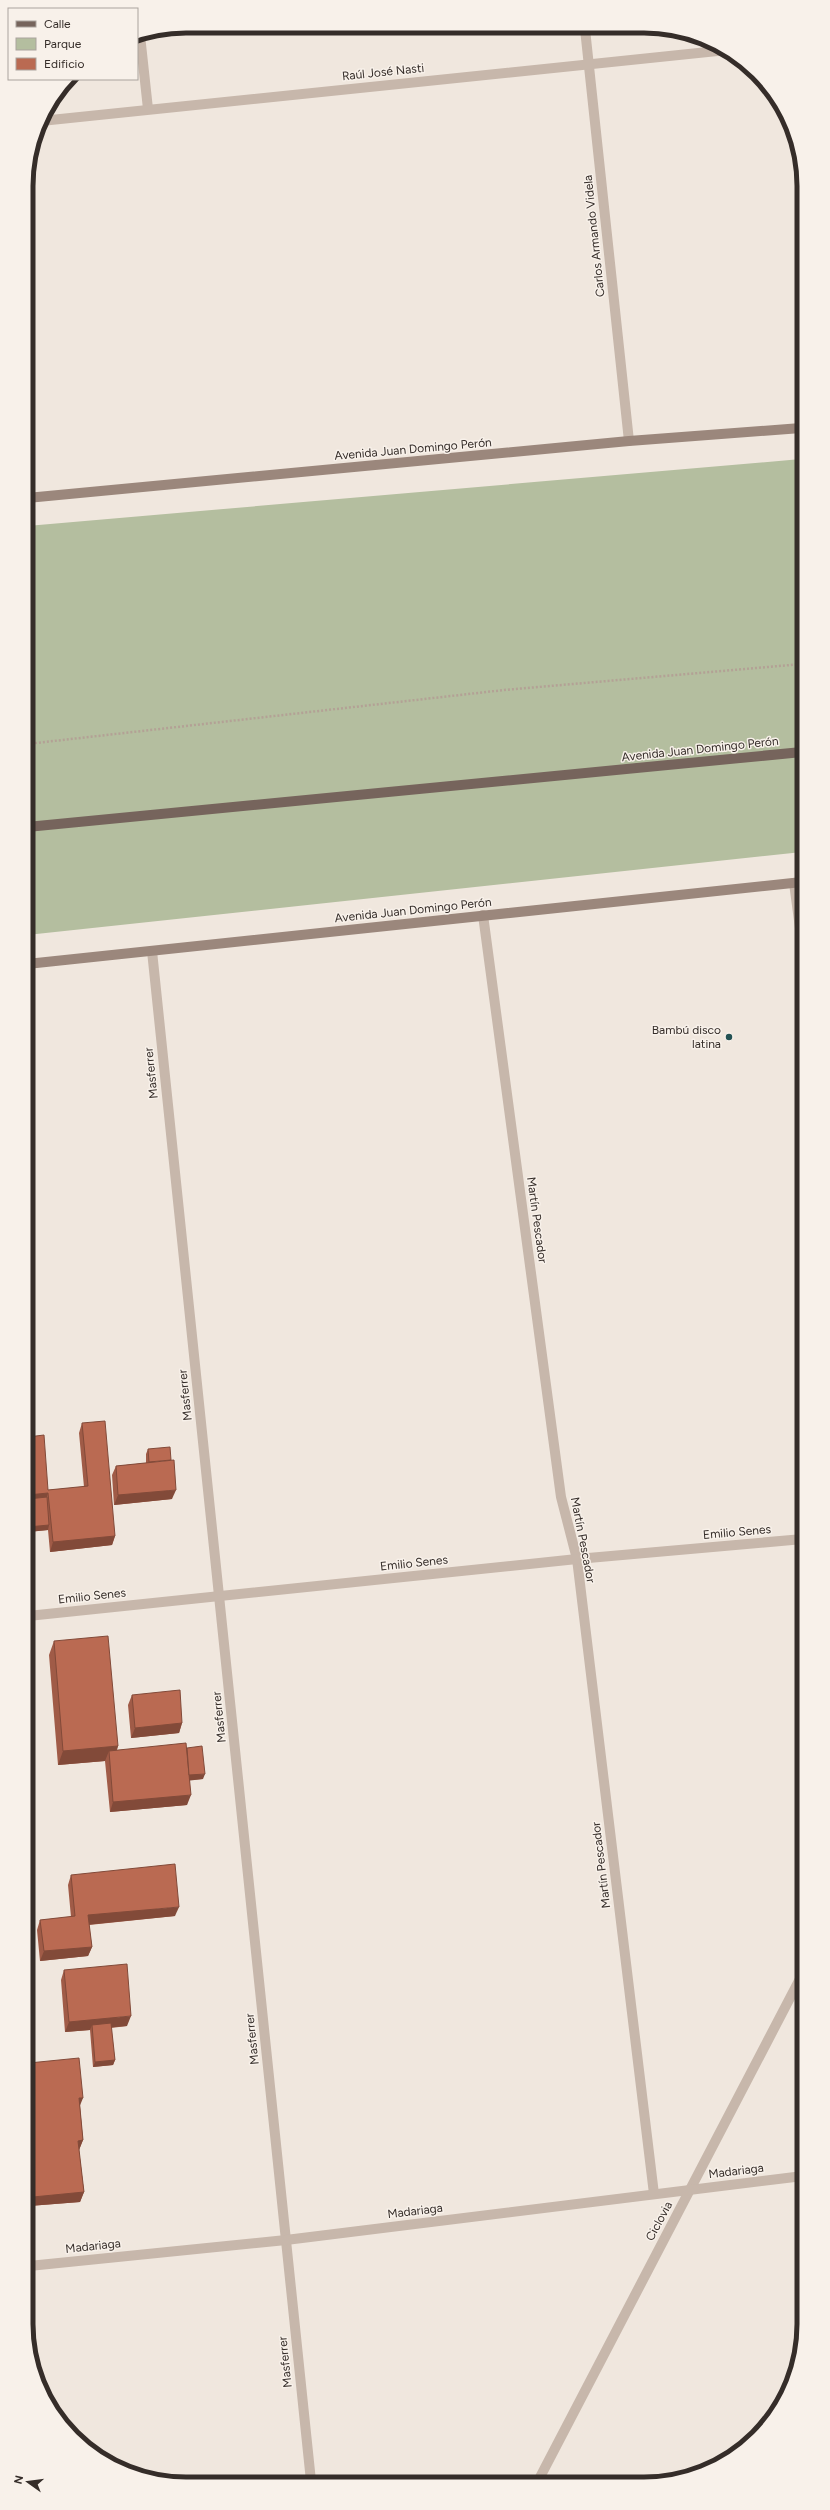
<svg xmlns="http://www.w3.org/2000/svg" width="830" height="2510" viewBox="0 0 830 2510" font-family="Figtree,sans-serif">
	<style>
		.green { fill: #b4be9f }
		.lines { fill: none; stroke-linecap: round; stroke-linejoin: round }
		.path { stroke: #b3a195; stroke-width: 2.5; stroke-dasharray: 2 2; stroke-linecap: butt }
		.lane { stroke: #c7b7ab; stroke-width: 10 }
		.street { stroke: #c7b7ab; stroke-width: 10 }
		.secondary { stroke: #9b877c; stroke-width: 10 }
		.primary { stroke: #76645c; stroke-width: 10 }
		.wall { fill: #a05b47 }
		.shaded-wall { fill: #824a39 }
		.building { fill: #ba6a52; stroke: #824a39 }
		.poi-dot { fill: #235153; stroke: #f8f1ea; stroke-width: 1.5 }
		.labels { text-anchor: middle; stroke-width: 3; stroke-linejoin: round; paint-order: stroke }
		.street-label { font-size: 12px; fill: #352d29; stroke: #f8f1ea }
		.poi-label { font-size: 12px; fill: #352d29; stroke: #f8f1ea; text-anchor: end }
		.rim { fill: none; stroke: #352d29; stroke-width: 5 }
	</style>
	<rect width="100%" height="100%" fill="#f0e7de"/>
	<polygon class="green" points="801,459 802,852 27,935 27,526"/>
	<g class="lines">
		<polyline class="path" points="27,744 504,690 802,664"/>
		<polyline class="lane" points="538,2481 803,1973"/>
		<g class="street">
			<polyline points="585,29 629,441"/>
			<polyline points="140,35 148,109"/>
			<polyline points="41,121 727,50"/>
			<polyline points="794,883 802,943"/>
			<polyline points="483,915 561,1497 577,1559 654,2194"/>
			<polyline points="152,951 311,2481"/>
			<polyline points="28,1616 577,1559 803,1539"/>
			<polyline points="29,2266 286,2240 803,2176"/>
		</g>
		<g class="secondary">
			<polyline points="27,498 629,441 801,428"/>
			<polyline points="27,964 802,882"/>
		</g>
		<polyline class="primary" points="27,827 802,752"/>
	</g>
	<g class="wall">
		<polygon points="82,1423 115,1536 112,1545 50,1552 48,1530 28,1532 28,1437 48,1490 84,1487 79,1433"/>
		<polygon points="148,1449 172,1499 114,1505 112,1475 116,1466 146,1463 146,1454"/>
		<polygon points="54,1641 118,1746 117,1750 187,1748 203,1779 190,1780 187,1805 110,1812 105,1761 58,1765 49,1655"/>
		<polygon points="132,1695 182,1723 179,1733 131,1738 128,1705"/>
		<polygon points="71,1875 175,1916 89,1925 92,1947 88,1956 40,1961 37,1930 40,1920 71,1917 68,1885"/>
		<polygon points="64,1970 127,2026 111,2028 115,2060 113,2065 93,2067 90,2030 65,2032 61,1980"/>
		<polygon points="29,2063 80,2106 83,2140 79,2150 84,2192 80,2202 29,2206"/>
	</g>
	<g class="shaded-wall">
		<polygon points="176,1490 172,1499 114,1505 118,1495"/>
		<polygon points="48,1493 45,1503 28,1504 28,1495"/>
		<polygon points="49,1525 48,1530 28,1532 28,1527"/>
		<polygon points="115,1536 112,1545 50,1552 53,1542"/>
		<polygon points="182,1723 179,1733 131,1738 135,1728"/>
		<polygon points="118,1746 113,1760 109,1751 105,1761 58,1765 63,1751"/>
		<polygon points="205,1774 203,1779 186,1781 187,1775"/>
		<polygon points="191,1795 187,1805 110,1812 113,1802"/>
		<polygon points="179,1907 175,1916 85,1925 88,1915"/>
		<polygon points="92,1947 88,1956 40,1961 44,1951"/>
		<polygon points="131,2016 127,2026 92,2029 92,2025 90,2030 65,2032 69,2022"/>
		<polygon points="115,2060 113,2065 93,2067 95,2062"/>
		<polygon points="79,2098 83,2098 79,2108"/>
		<polygon points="83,2140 79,2150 78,2141"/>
		<polygon points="84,2192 80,2202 29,2206 33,2197"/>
	</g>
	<g class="building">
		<polygon points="105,1421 115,1536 53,1542 48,1493 28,1495 28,1437 44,1435 48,1490 88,1486 82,1423"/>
		<polygon points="170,1447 171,1460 149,1462 148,1449"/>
		<polygon points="174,1460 176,1490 118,1495 116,1466"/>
		<polygon points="47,1497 49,1525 28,1527 28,1499"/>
		<polygon points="108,1636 118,1746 63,1751 54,1641"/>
		<polygon points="180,1690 182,1723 135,1728 132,1695"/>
		<polygon points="186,1743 191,1795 113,1802 109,1751"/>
		<polygon points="202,1746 205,1774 189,1775 187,1748"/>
		<polygon points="175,1864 179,1907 88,1915 92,1947 44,1951 40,1920 75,1916 71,1875"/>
		<polygon points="127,1964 131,2016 69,2022 64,1970"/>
		<polygon points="111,2023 115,2060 95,2062 92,2025"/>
		<polygon points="79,2058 83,2098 79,2098 83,2140 78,2141 84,2192 33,2197 29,2151 29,2063"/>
	</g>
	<circle class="poi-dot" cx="729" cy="1037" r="4"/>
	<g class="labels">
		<g class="street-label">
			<text transform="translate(383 72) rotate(-6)" y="4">Raúl José Nasti</text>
			<text transform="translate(594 236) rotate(-96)" y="4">Carlos Armando Videla</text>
			<text transform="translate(413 449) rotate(-5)" y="4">Avenida Juan Domingo Perón</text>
			<text transform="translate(700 749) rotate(-6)" y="4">Avenida Juan Domingo Perón</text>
			<text transform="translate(413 910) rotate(-6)" y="4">Avenida Juan Domingo Perón</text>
			<text transform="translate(151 1073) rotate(-96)" y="4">Masferrer</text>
			<text transform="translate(537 1220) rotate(82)" y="4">Martín Pescador</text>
			<text transform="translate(185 1395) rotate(-96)" y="4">Masferrer</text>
			<text transform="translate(737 1532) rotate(-5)" y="4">Emilio Senes</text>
			<text transform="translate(583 1540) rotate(79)" y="4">Martín Pescador</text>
			<text transform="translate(414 1563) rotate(-6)" y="4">Emilio Senes</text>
			<text transform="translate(92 1596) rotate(-6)" y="4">Emilio Senes</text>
			<text transform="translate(219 1717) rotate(-96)" y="4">Masferrer</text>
			<text transform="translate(601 1865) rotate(-97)" y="4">Martín Pescador</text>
			<text transform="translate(252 2039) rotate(-96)" y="4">Masferrer</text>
			<text transform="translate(736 2171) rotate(-7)" y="4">Madariaga</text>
			<text transform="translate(415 2211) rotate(-7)" y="4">Madariaga</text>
			<text transform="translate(659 2221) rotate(-62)" y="4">Ciclovia</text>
			<text transform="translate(93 2246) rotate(-6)" y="4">Madariaga</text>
			<text transform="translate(285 2362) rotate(-96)" y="4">Masferrer</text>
		</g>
		<g class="poi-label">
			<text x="721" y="1034">Bambú disco<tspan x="721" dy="14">latina</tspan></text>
		</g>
	</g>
	<path d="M0 0H830V2510H0ZM186 33H644A153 153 0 0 1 797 186V2324A153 153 0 0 1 644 2477H186A153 153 0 0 1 33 2324V186A153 153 0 0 1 186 33Z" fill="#f8f1ea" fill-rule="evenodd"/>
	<path class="rim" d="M186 33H644A153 153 0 0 1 797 186V2324A153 153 0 0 1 644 2477H186A153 153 0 0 1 33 2324V186A153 153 0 0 1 186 33Z"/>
	<rect x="8" y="8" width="130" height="72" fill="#f8f1ea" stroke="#aaa39d"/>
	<rect x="16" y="21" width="20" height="6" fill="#76645c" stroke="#aaa39d"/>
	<text x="44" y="28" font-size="12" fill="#352d29">Calle</text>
	<rect x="16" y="38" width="20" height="12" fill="#b4be9f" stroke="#aaa39d"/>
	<text x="44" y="48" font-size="12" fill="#352d29">Parque</text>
	<rect x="16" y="58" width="20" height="12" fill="#ba6a52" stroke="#aaa39d"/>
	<text x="44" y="68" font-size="12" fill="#352d29">Edificio</text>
	<g transform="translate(28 2482) rotate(284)" stroke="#f8f1ea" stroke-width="3" paint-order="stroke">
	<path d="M0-3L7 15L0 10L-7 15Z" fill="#352d29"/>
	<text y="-6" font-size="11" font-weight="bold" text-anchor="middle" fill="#352d29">N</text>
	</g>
</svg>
